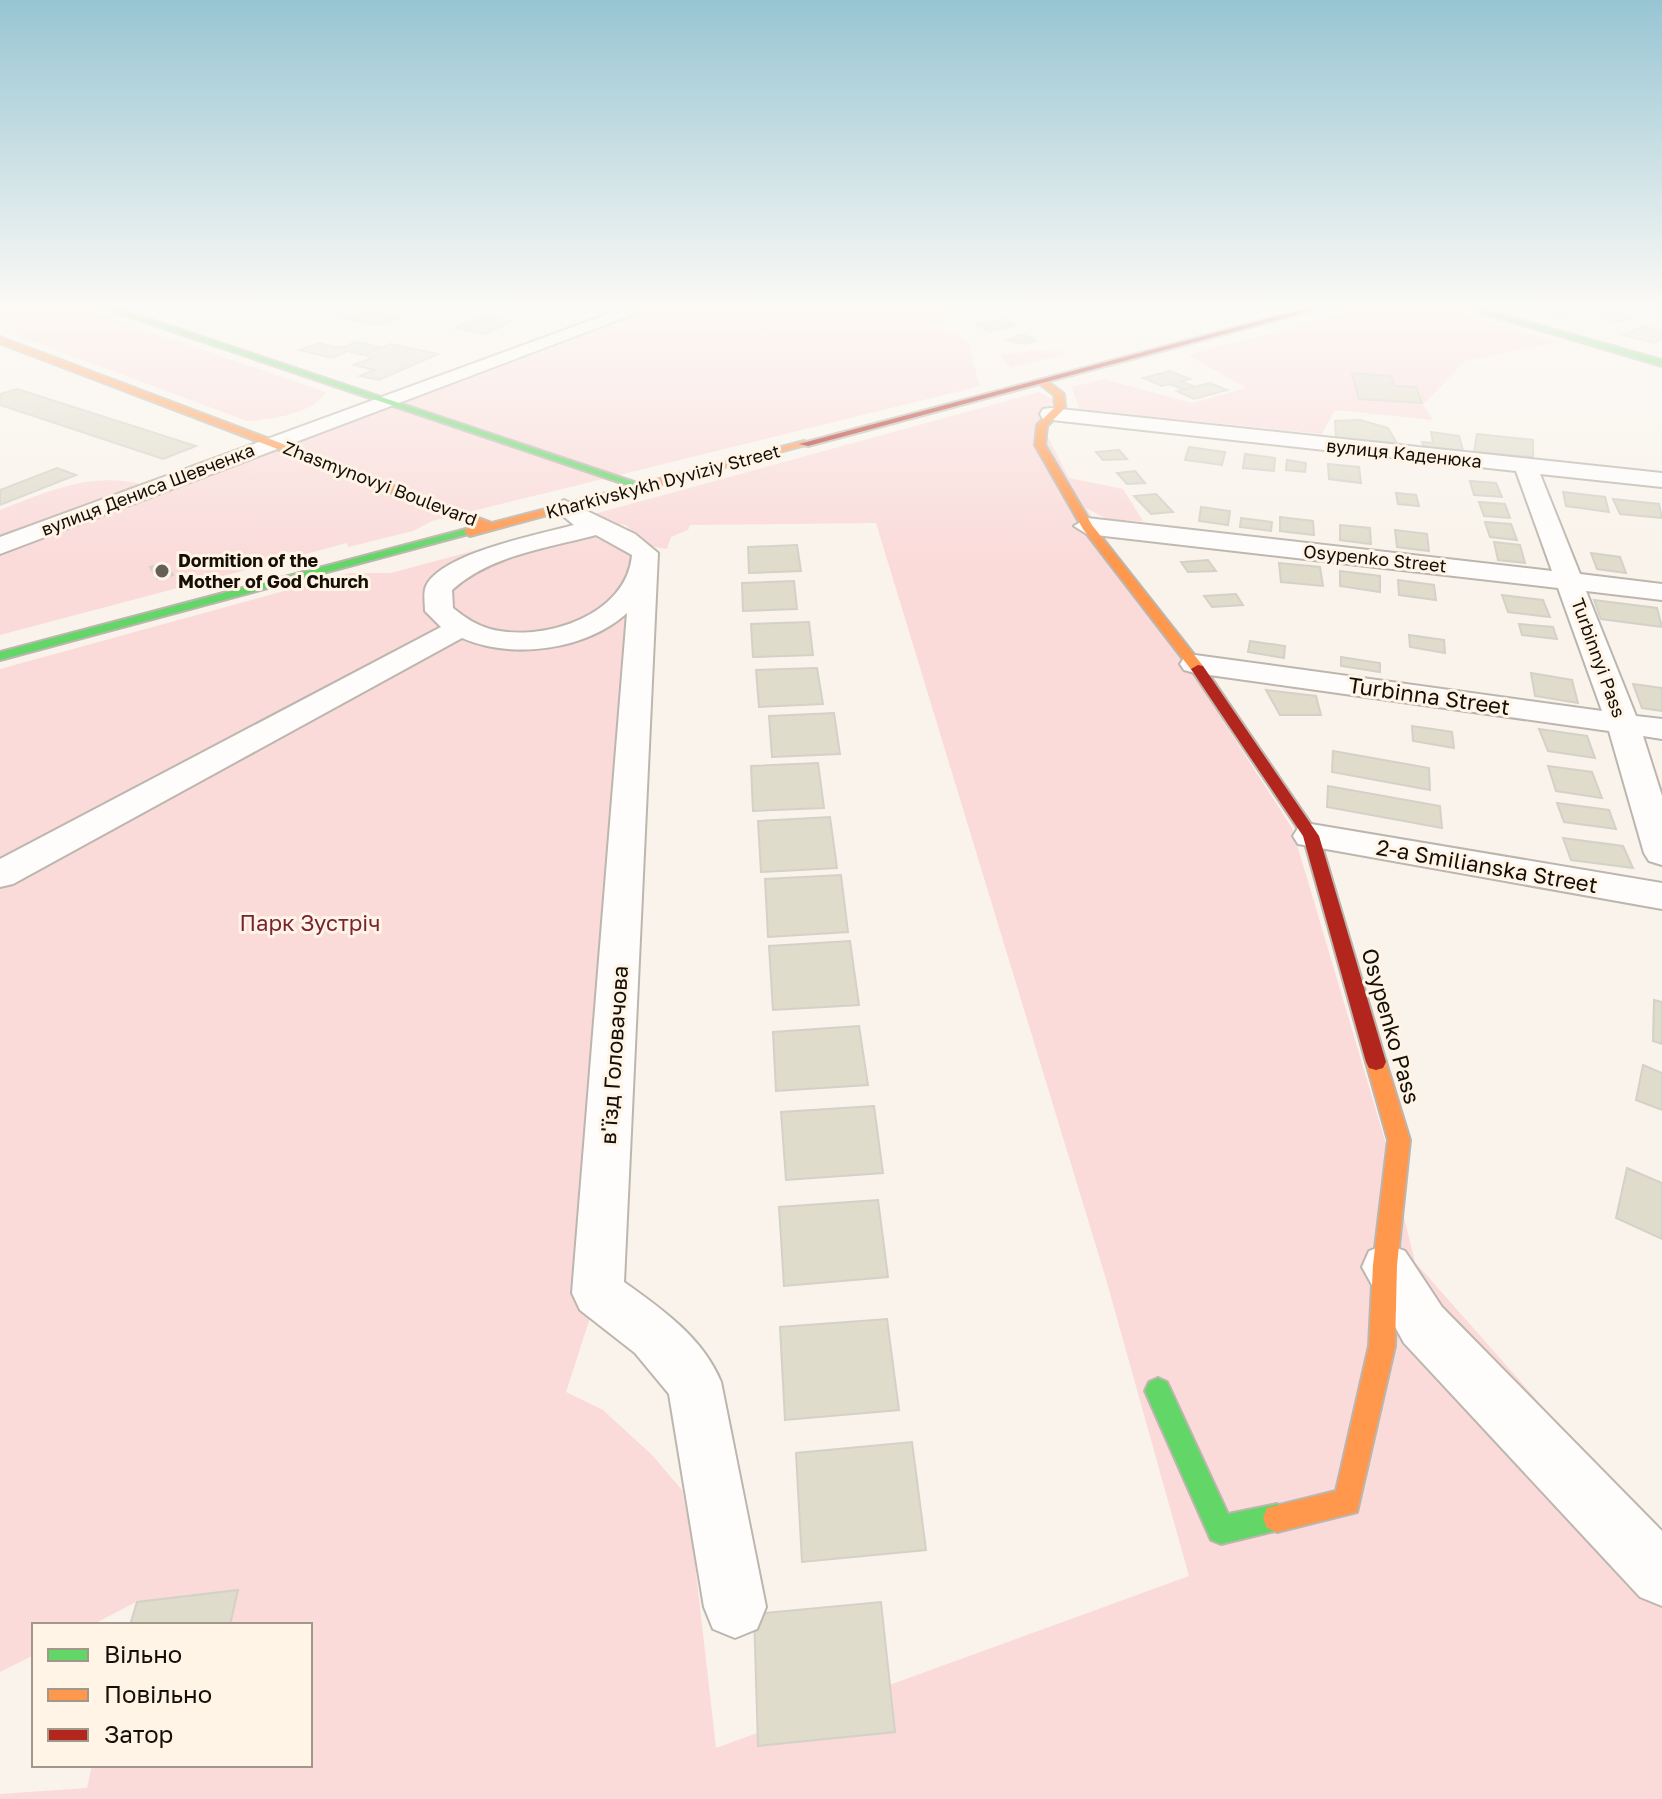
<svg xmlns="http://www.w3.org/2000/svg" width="1662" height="1799" viewBox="0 0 1662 1799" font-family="'Golos Text',sans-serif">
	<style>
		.green { fill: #fadbda }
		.building { fill: #dfdccb; stroke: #d4d1c8; stroke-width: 2 }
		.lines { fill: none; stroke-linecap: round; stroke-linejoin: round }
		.street-casing { stroke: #bcb6ae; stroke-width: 4 }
		.fast-casing { stroke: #bcb6ae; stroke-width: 4 }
		.slow-casing { stroke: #bcb6ae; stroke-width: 4 }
		.jam-casing { stroke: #bcb6ae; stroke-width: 4 }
		.street { fill: #fefdfc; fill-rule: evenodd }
		.fast { fill: #63d668; fill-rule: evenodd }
		.slow { fill: #ff974d; fill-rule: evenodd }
		.jam { fill: #b3261e; fill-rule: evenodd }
		.poi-dot { fill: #655f57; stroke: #fff4e5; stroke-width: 3 }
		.labels { text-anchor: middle; stroke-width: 6; stroke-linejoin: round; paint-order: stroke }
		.far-street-label { font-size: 18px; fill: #150f07; stroke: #fff4e5 }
		.far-poi-label { font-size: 18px; font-weight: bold; fill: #150f07; stroke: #fff4e5; text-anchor: start }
		.street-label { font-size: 22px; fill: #150f07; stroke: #fff4e5 }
		.park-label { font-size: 22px; fill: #7a2234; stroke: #fff4e5 }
	</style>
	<rect width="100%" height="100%" fill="#f9f3eb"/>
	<g class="green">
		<path d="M 0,306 L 75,306 L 326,392 C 313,414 272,419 247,421 L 0,329 Z"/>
		<path d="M 658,306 L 969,306 L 936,325 L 968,341 L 980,386 L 432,521 L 413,531 L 348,547 L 347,543 L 0,635 L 0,510 C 49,491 92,471 144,485 Z"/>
		<polygon points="1371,306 1434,306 1557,342 1465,361 1423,405 1433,420 1335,410 1322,434 1079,409 1072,387 1103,379 1192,403 1246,388 1188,355"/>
		<polygon points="1038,350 1071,352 1010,368 1001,355"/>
		<polygon points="1039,392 1055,401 1039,420 1069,478 1123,489 1143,521 1109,520 1086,508 1292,828 1384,1137 1415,1262 1662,1542 1662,1799 0,1799 0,1794 87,1788 92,1765 310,1765 310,1625 130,1625 136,1602 92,1625 34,1625 34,1655 0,1672 0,669 350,573 391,573 581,522 645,553 598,1293 566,1392 603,1410 652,1455 682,1490 693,1546 716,1748 1189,1576 1106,1279 876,523 690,525 688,530 671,537 667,549 644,545 626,525 594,523 583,517"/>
	</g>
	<g class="building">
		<polygon points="285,306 344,306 399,317 379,325"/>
		<polygon points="1518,306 1550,306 1577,314 1559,318"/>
		<polygon points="1562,306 1605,306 1599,308 1633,317 1618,322"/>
		<polygon points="1656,306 1662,307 1662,316 1630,307"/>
		<polygon points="483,316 513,321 485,334 455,328"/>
		<polygon points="1002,319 1017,325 990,331 975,325"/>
		<polygon points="1644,326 1662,331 1662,339 1654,343 1624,335"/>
		<polygon points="1020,335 1034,338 1036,341 1024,344 1007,340"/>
		<polygon points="356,342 381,347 363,355 348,351 332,358 299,350 319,343 342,348"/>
		<polygon points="391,344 438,354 379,380 360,376 374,370 354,365 374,357 363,355"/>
		<polygon points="1170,371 1190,379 1181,381 1195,387 1184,390 1170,384 1162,386 1143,378"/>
		<polygon points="1352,373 1391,376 1395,386 1416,387 1422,403 1359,399"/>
		<polygon points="1210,383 1227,390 1194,399 1177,391"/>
		<polygon points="17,389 196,446 163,459 0,405 0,394"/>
		<polygon points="1360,420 1388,428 1397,443 1336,438 1335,421"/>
		<polygon points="1431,432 1459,436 1464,454 1424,447 1422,442 1433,443"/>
		<polygon points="1477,434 1533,440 1533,457 1474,452"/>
		<polygon points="1189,447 1225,452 1222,465 1185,460"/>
		<polygon points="1119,450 1127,459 1103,460 1096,452"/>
		<polygon points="1245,454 1275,458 1274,471 1243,468"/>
		<polygon points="1287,460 1306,463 1305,472 1286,470"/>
		<polygon points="1328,464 1359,467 1361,483 1329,479"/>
		<polygon points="57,468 76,475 0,505 0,490"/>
		<polygon points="1135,471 1145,483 1127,484 1117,473"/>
		<polygon points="1470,481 1496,483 1502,497 1474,495"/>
		<polygon points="1563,492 1605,497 1609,512 1566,506"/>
		<polygon points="1396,493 1416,495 1419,506 1398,504"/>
		<polygon points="1156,494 1173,512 1151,514 1134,496"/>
		<polygon points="1613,499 1659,504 1662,518 1620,514"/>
		<polygon points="1479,502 1505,504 1510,518 1484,516"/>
		<polygon points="1201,507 1230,511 1228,525 1199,521"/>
		<polygon points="1280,517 1313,521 1314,535 1280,531"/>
		<polygon points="1241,518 1272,522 1271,531 1240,527"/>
		<polygon points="1485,522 1511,524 1517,540 1490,537"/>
		<polygon points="1340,525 1370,528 1371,544 1340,540"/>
		<polygon points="1395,530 1427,534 1429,551 1397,547"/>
		<polygon points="1494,542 1520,545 1525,563 1498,560"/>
		<polygon points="797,545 801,571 749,573 748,547"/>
		<polygon points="1591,553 1620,557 1626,573 1597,569"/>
		<polygon points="1208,560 1216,571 1188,572 1181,562"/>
		<polygon points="166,563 173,575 157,579 150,567"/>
		<polygon points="1279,563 1320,567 1323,586 1281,582"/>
		<polygon points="1340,571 1380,576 1380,592 1340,586"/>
		<polygon points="1398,580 1434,585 1436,600 1399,595"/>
		<polygon points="794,581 797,609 743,611 742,583"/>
		<polygon points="1236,594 1243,605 1212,607 1204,596"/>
		<polygon points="1502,595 1543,600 1550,617 1508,612"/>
		<polygon points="1594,600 1657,608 1662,627 1601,619"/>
		<polygon points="809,622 813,655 753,657 751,624"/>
		<polygon points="1519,624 1553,627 1557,639 1522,635"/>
		<polygon points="1409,635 1444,640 1445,653 1410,647"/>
		<polygon points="1250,641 1285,646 1284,658 1248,652"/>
		<polygon points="1341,657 1380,663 1380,672 1341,666"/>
		<polygon points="817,668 823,704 759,707 756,670"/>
		<polygon points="1531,673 1572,680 1578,703 1535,696"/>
		<polygon points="1633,684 1662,688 1662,711 1642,708"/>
		<polygon points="1266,690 1316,696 1321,715 1280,715"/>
		<polygon points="834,713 840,754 772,757 769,716"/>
		<polygon points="1412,726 1452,732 1454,748 1413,741"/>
		<polygon points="1539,729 1587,736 1595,758 1548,751"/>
		<polygon points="1333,751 1429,768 1430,790 1332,772"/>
		<polygon points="818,763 824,808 753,811 751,766"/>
		<polygon points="1548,766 1592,772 1602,798 1556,791"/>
		<polygon points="1328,786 1440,806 1442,828 1327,807"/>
		<polygon points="1557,803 1609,810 1616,829 1564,822"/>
		<polygon points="830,817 837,868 761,872 758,821"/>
		<polygon points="1563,838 1623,846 1633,868 1571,860"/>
		<polygon points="841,875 848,932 768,937 765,879"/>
		<polygon points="850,941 859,1005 773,1010 769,946"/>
		<polygon points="1654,1000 1662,1002 1662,1044 1653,1041"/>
		<polygon points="859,1026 868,1085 776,1091 773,1032"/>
		<polygon points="1643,1065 1662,1073 1662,1110 1636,1100"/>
		<polygon points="874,1106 883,1173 786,1180 781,1112"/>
		<polygon points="1627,1168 1662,1183 1662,1239 1616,1218"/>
		<polygon points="878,1200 888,1277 784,1286 779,1207"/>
		<polygon points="887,1319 899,1410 785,1420 780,1327"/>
		<polygon points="912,1442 926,1550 802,1562 796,1453"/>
		<polygon points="238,1590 230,1625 130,1625 137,1602"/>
		<polygon points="881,1602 895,1732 758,1746 754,1614"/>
	</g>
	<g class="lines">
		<g class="street-casing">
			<g id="street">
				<polygon points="630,306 655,306 0,554 0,537"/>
				<polygon points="1051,408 1662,473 1662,487 1540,474 1580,574 1662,584 1662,600 1586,591 1636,716 1662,719 1662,739 1643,736 1662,796 1662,865 1649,861 1644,853 1609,731 1195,673 1184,670 1180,664 1184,658 1195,655 1602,711 1558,588 1087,534 1074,526 1087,518 1552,571 1516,471 1043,419 1040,414 1043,409"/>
				<path d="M 564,500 L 635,534 L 658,553 L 624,1282 C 662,1309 703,1338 721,1382 L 766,1607 L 757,1629 L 735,1638 L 713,1629 L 704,1607 L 669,1394 L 635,1353 L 580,1310 L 572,1293 L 627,613 C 586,650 513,660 462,638 L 13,884 L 0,887 L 0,859 L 441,627 L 425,611 C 425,604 423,593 426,586 C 441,553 541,534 574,525 L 552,507 ZM 596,535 L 632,555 C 627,616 542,643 490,629 C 476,625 464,617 453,608 L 452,590 C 491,555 547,548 596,535 Z"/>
				<polygon points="1311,824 1662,883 1662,909 1298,844 1293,836 1298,828"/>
				<polygon points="1387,1244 1405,1251 1442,1307 1662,1531 1662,1606 1640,1597 1404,1343 1362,1267 1369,1251"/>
			</g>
		</g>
		<g class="fast-casing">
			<g id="fast">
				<polygon points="98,306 110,306 649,487 639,489"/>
				<polygon points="1459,306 1471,306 1662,360 1662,366"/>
				<polygon points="466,529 476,532 0,660 0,652"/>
				<polygon points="1158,1378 1167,1382 1228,1514 1277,1504 1287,1508 1291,1518 1287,1528 1221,1544 1211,1540 1145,1391 1149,1382"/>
			</g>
		</g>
		<g class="slow-casing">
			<g id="slow">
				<polygon points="0,337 492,523 804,441 809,444 470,536 464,532 466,529 479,526 0,343"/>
				<polygon points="1040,380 1046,380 1064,394 1065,408 1047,426 1045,445 1092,525 1203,666 1203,672 1193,672 1083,529 1035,445 1037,425 1055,407 1054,395 1040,384"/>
				<polygon points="1376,1054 1383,1056 1386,1062 1410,1140 1397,1265 1395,1346 1357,1512 1277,1532 1267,1528 1263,1518 1267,1508 1336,1491 1369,1346 1373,1265 1388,1140 1366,1062 1369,1056"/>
			</g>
		</g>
		<g class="jam-casing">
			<g id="jam">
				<polygon points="1316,306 1329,306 808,446 799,444"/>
				<polygon points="1198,665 1203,666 1319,836 1386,1062 1383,1068 1376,1070 1369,1068 1366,1062 1303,836 1191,669"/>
			</g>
		</g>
		<use href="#street" class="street"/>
		<use href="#fast" class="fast"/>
		<use href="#slow" class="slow"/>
		<use href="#jam" class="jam"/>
	</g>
	<linearGradient id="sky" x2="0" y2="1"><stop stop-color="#98c5d3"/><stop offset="0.55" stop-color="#fcfaf6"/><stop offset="1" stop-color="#fcfaf6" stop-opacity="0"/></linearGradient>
	<rect width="1662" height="558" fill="url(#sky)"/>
	<circle class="poi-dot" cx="162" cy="571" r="8"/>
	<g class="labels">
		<g class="far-street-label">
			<text transform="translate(1404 454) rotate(6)" y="6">вулиця Каденюка</text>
			<text transform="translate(663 482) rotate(-15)" y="6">Kharkivskykh Dyviziy Street</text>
			<text transform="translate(380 484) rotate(21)" y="6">Zhasmynovyi Boulevard</text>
			<text transform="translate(148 490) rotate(-21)" y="6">вулиця Дениса Шевченка</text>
			<text transform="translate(1375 559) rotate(6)" y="6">Osypenko Street</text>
			<text transform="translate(1598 658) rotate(70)" y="6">Turbinnyi Pass</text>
		</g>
		<g class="far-poi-label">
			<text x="178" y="567">Dormition of the<tspan x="178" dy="21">Mother of God Church</tspan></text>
		</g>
		<g class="street-label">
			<text transform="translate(1429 696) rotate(8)" y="8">Turbinna Street</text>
			<text transform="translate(1487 866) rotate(10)" y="8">2-a Smilianska Street</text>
			<text transform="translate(1391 1026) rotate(74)" y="8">Osypenko Pass</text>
			<text transform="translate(614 1055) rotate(-86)" y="8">в'їзд Головачова</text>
		</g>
		<g class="park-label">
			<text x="310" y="931">Парк Зустріч</text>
		</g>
	</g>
	<rect x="32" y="1623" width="280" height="144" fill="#fff4e5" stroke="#a1988c" stroke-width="2"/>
	<rect x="48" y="1649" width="40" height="12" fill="#63d668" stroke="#a1988c" stroke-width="2"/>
	<text x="104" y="1663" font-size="24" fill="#150f07">Вільно</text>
	<rect x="48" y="1689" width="40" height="12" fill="#ff974d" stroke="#a1988c" stroke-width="2"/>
	<text x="104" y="1703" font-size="24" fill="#150f07">Повільно</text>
	<rect x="48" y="1729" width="40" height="12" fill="#b3261e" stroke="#a1988c" stroke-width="2"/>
	<text x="104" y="1743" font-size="24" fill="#150f07">Затор</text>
</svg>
